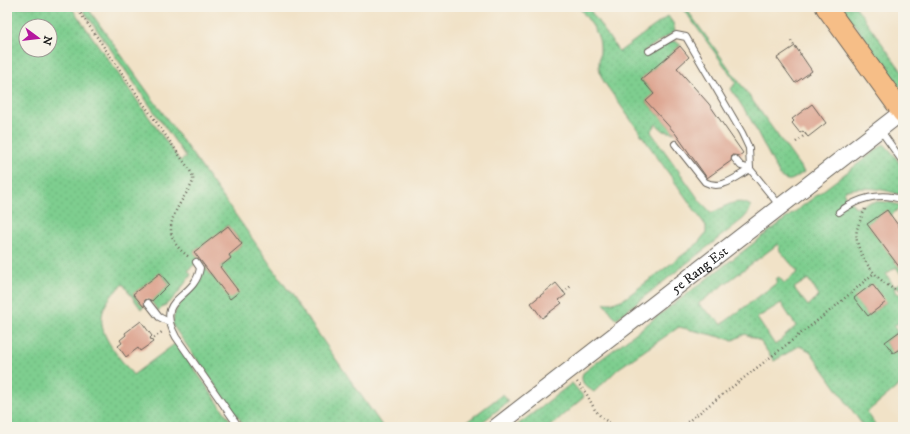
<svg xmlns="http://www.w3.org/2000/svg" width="910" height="434" viewBox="0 0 910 434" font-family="'IM FELL DW Pica',serif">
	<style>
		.grass { fill: url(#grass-dots); stroke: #4d7556; fill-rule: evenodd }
		.building { fill: #dda490 }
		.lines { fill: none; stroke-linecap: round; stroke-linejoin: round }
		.service-casing { stroke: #676158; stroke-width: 8 }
		.tertiary-casing { stroke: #676158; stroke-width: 18 }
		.primary-casing { stroke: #676158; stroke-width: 22 }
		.path { stroke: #676158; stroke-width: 2.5; stroke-dasharray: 1 3; stroke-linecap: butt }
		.service { stroke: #fff; stroke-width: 6 }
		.tertiary { stroke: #fff; stroke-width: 16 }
		.primary { stroke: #f6be87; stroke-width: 20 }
		.labels { text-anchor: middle; stroke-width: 3; stroke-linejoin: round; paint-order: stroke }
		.street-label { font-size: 14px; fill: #1c1c1c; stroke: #f7f3e8 }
	</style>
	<defs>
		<pattern id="grass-dots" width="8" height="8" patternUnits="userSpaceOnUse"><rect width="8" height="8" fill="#7ece8f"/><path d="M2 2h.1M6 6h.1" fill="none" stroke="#6cb07b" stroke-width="1.8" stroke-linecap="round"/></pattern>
	</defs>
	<rect width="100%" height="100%" fill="#f7f3e8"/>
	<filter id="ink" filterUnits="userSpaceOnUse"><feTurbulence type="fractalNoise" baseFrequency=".025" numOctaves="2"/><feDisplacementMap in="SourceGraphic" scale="8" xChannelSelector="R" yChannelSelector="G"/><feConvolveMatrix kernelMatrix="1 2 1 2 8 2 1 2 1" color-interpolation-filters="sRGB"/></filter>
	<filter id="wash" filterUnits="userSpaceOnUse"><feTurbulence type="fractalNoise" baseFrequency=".012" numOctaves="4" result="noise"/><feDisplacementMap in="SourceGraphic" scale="16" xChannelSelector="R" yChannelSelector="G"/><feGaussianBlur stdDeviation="0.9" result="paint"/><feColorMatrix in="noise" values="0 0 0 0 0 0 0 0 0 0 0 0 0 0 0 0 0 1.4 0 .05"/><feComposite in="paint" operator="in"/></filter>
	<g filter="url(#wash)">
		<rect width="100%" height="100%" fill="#f1e2c7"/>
		<g class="grass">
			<path d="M 7,7 L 71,7 L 180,161 L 186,157 L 81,7 L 87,7 L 247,231 L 383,427 L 245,427 L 173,326 C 172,307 186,297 198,284 C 202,280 202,273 205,267 L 216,281 L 225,274 L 220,267 L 231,258 L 214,237 L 194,252 L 200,260 L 188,270 L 191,275 L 174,298 L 158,311 L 151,301 L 169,284 L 161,273 L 133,294 L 144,307 L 141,309 L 123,284 C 83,319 107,342 133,375 L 176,343 L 235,427 L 7,427 ZM 26,26 L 50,26 L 50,50 L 26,50 ZM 228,225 L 242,244 L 234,251 L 220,232 Z"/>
			<path d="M 579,7 L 588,7 L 619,52 L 668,16 L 673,23 L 675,31 L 644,51 L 647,55 L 668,42 L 675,41 L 681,45 L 641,79 L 654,94 L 646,101 L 675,133 L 664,131 L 656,124 L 651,132 L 700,201 L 712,213 C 725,206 738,197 751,206 L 749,212 L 743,219 L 616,319 L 604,303 L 613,303 L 624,299 L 696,245 L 706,233 L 706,226 L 604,82 C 595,64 601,63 600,45 C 599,31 587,19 579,7 Z"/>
			<path d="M 682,7 L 685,7 L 804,172 C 792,180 790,184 778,175 L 779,174 L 751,120 L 731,89 L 736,82 Z"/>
			<polygon points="842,7 856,7 903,73 903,93"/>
			<path d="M 884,144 C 904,164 903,169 903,196 C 885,189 862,185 844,191 L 845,197 L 857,208 C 869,200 888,200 901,206 L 891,216 L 887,210 L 868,224 L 903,272 L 903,277 L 896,267 L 886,274 L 894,286 L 903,282 L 903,288 L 894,287 L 895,292 L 903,296 L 903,320 L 894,326 L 898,333 L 885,342 L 893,353 L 903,347 L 903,382 L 867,412 L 877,427 L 864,427 L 810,351 L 799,346 L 774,361 L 760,341 L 745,334 L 733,340 L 679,327 L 619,368 L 594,392 C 587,387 579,383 583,373 ZM 778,244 L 780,251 L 798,272 L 784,283 L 779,277 L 776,279 L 778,282 L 722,324 L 698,304 ZM 808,279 L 819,295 L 808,306 L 794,288 ZM 872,284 L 886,302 L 868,316 L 855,298 ZM 781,303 L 796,326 L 775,345 L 757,318 Z"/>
			<polygon points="572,383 584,397 549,427 515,427"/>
			<polygon points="503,394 508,402 476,427 460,427"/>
		</g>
		<g id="blocks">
			<g class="building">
				<polygon points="680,46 689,57 677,68 709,104 743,153 739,156 732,155 731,161 707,178 675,133 646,101 654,94 641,79"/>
				<polygon points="795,46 812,71 795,83 777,58"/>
				<polygon points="812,104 826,123 808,137 803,131 800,133 792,123 794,121 792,119"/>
				<polygon points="887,210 903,232 903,272 867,224"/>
				<polygon points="228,226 242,244 229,255 231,258 220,267 239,292 230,299 194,252"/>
				<polygon points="160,273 169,284 152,301 148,299 145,300 144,307 133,294"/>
				<polygon points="556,283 566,295 559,300 562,303 542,318 531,303"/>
				<polygon points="872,284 886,302 868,316 854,298"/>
				<polygon points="141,321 152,336 150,338 153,342 140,351 138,348 126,357 118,346 122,343 120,340 126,335 125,333"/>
				<polygon points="903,329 903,347 893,353 885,342"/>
			</g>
		</g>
	</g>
	<g filter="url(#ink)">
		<use href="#blocks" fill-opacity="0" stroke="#676158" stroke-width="1"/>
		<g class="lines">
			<g class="service-casing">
				<g id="service">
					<polyline points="649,51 676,35 686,37 742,133 749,148 750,169"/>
					<polyline points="881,131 903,162"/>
					<path d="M 675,144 L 705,182 C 721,191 736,177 750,169"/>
					<polyline points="735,159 741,166 750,169 780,206"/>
					<path d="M 839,212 C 857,199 880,191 903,200"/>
					<path d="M 196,262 L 200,268 C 195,301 153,295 176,337 L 239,427"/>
					<polyline points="148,303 159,317 169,322"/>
				</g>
			</g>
			<g class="tertiary-casing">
				<g id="tertiary">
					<path id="s1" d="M 496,427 L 902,112"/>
				</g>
			</g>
			<g class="primary-casing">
				<polyline id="primary" points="826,7 903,113"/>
			</g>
			<g class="path">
				<path d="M 76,7 L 189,169 C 190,171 193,175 193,178 C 194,183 189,188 187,192 C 171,217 160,236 189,257"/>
				<polyline points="791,41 801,55"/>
				<polyline points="796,142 806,134"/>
				<path d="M 865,209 C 862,216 859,223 857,229 C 852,253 881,287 903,293"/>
				<polyline points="563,292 571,286"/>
				<polyline points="151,340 162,332"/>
				<polyline points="577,382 586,393 595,410 602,418 616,427"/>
				<polyline points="681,427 831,310 874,273"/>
			</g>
			<use href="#service" class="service"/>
			<use href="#tertiary" class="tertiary"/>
			<use href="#primary" class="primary"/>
		</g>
	</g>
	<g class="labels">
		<g class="street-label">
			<text dy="5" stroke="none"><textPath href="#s1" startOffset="257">5e Rang Est</textPath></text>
		</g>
	</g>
	<rect width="910" height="434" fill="none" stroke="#f7f3e8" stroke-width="24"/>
	<g transform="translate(38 38) rotate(105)"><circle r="19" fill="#f7f3e8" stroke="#9f9d96"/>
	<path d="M0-3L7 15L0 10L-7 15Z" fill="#b5179e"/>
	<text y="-6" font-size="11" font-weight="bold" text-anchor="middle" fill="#1c1c1c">N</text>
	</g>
</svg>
